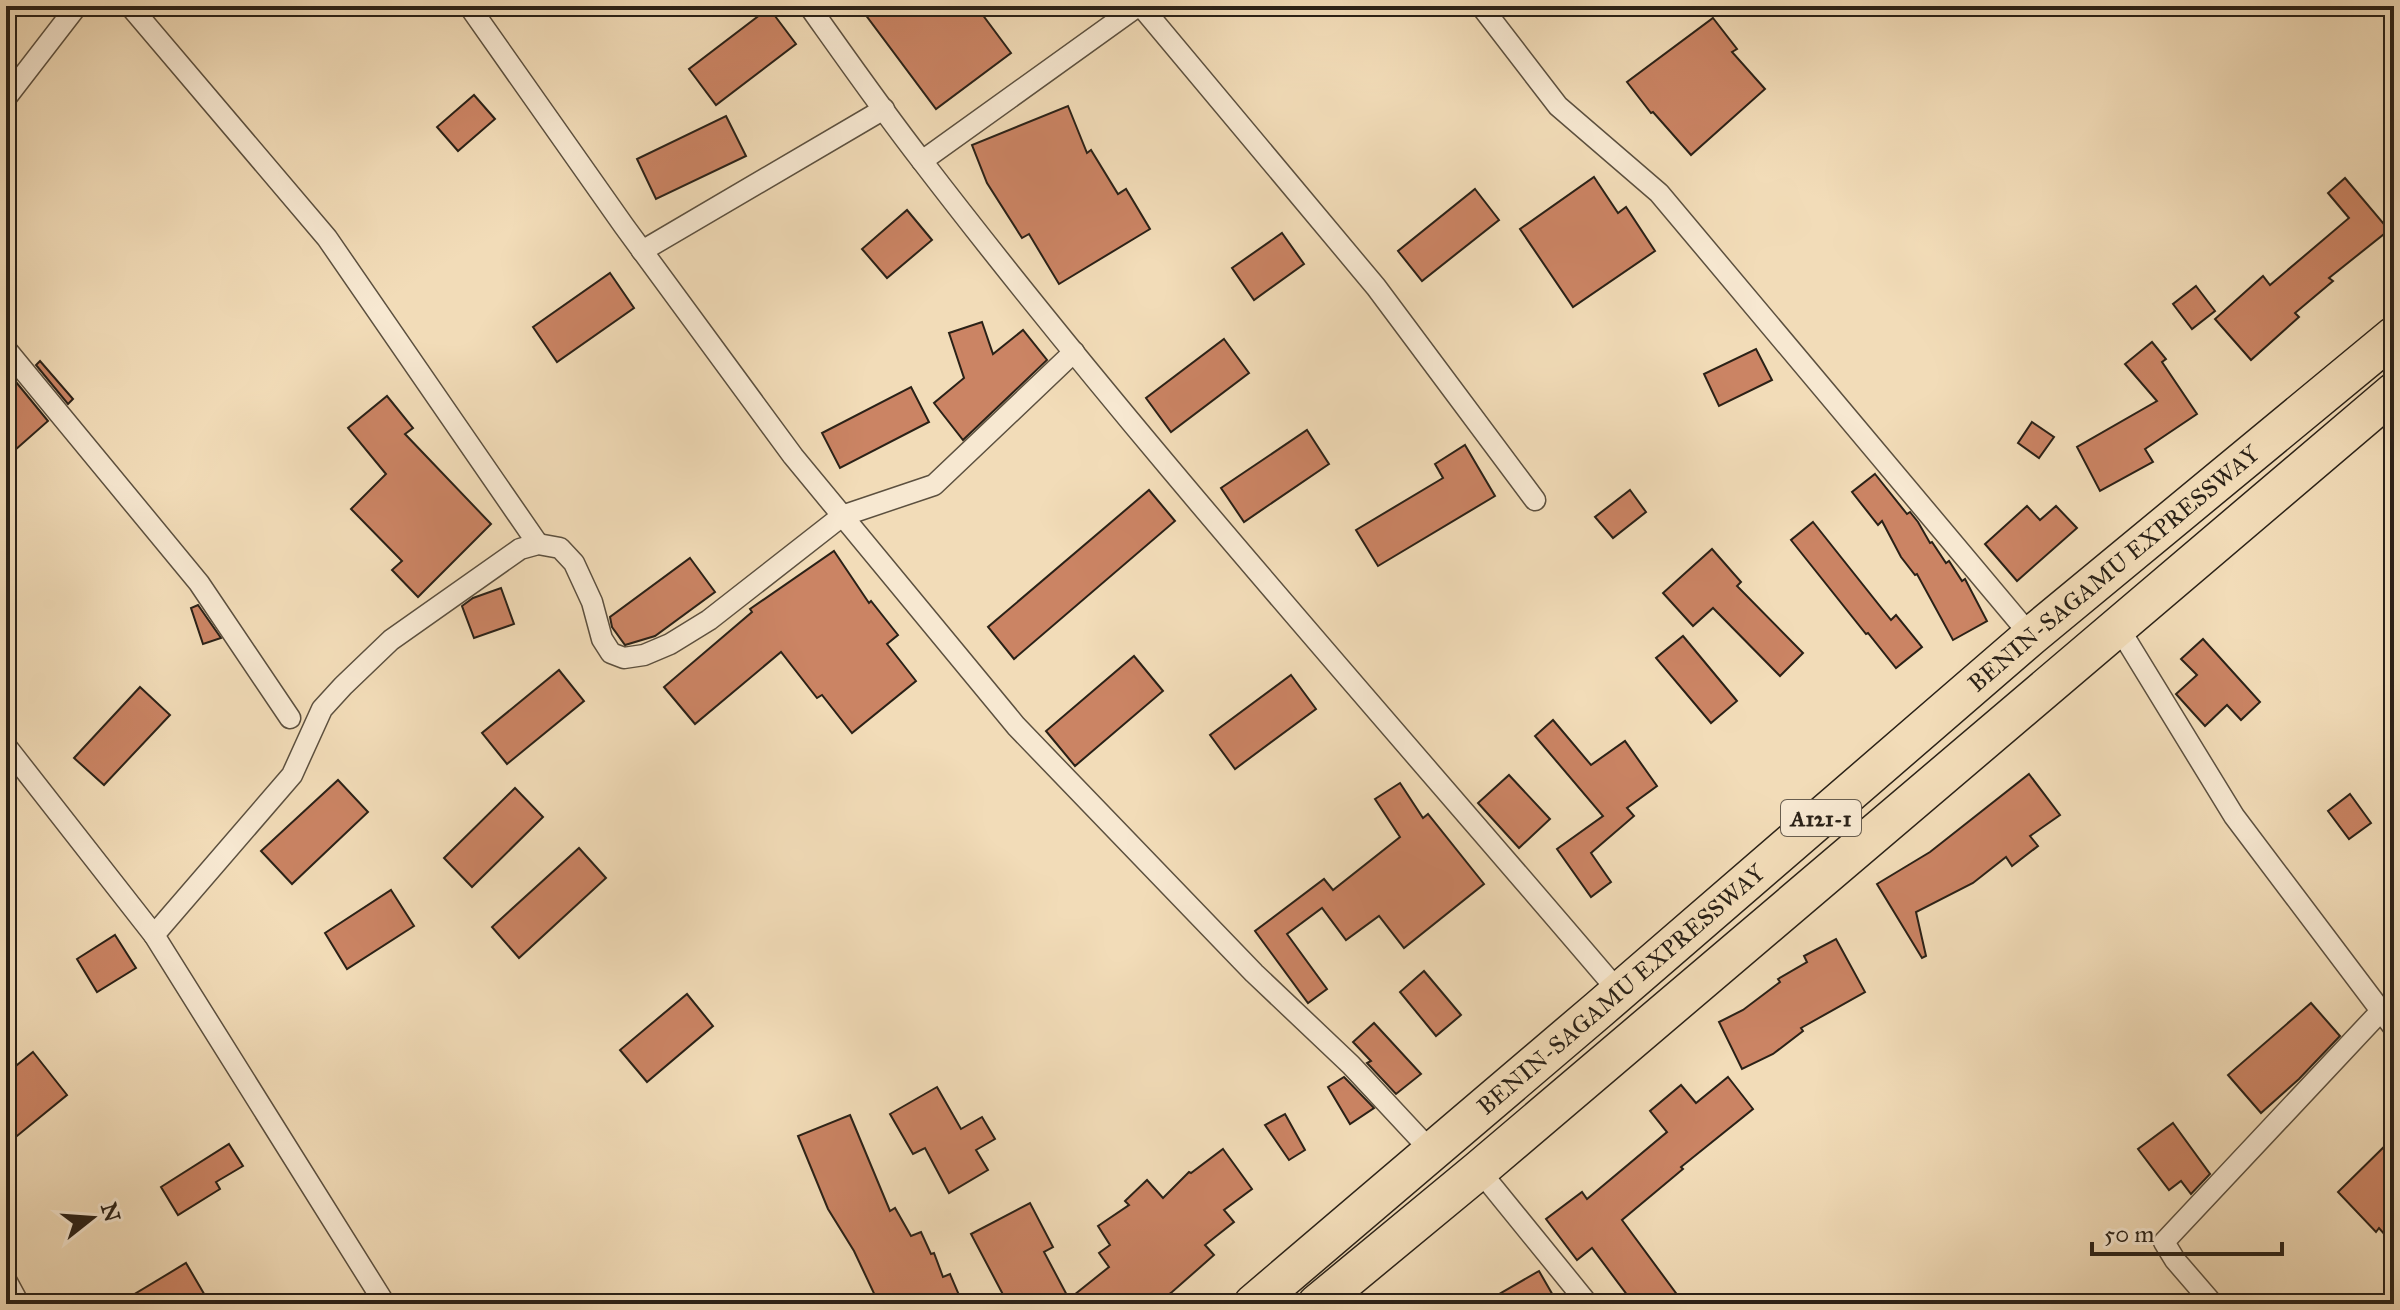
<svg xmlns="http://www.w3.org/2000/svg" width="2400" height="1310" viewBox="0 0 2400 1310" font-family="'IM FELL Great Primer',serif">
	<style>
		.building { fill: #cb8464; stroke: #2a2117; stroke-width: 2 }
		.lines { fill: none; stroke-linecap: round; stroke-linejoin: round }
		.street-casing { stroke: #5c503f; stroke-width: 23 }
		.highway-casing { stroke: #2a2117; stroke-width: 41 }
		.street { stroke: #f7e8d1; stroke-width: 20 }
		.highway { stroke: #f2dcb8; stroke-width: 38 }
		.labels { text-anchor: middle; stroke-width: 6; stroke-linejoin: round; paint-order: stroke }
		.shield { fill: #f7e8d1; stroke: #685d4f; stroke-width: 2 }
		.shield-label { font-size: 22px; font-weight: bold; fill: #2a2117 }
		.street-label { font-size: 24px; fill: #2a2117; stroke: #f7e8d1 }
	</style>
	<rect width="100%" height="100%" fill="#f2dcb8"/>
	<filter id="stains"><feTurbulence type="fractalNoise" baseFrequency=".0025" numOctaves="4"/><feColorMatrix values="0 0 0 0 .2 0 0 0 0 .09 0 0 0 0 .02 0 0 0 .5 -.17"/></filter>
	<radialGradient id="worn" r=".72"><stop offset=".6" stop-color="#630" stop-opacity="0"/><stop offset="1" stop-color="#630" stop-opacity=".3"/></radialGradient>
	<g class="building">
		<polygon points="859,6 976,6 1011,53 936,109"/>
		<polygon points="769,8 796,44 716,105 689,69"/>
		<polygon points="1713,18 1737,49 1732,52 1765,89 1691,155 1653,112 1651,113 1627,82"/>
		<polygon points="474,95 495,119 458,151 437,127"/>
		<polygon points="1068,106 1087,153 1091,150 1118,194 1126,189 1150,229 1059,284 1029,234 1022,238 987,183 972,145"/>
		<polygon points="726,116 746,156 656,199 637,159"/>
		<polygon points="1594,177 1618,213 1626,207 1655,251 1573,307 1520,229"/>
		<polygon points="2345,178 2389,230 2329,278 2333,281 2295,313 2299,317 2251,360 2215,319 2263,276 2270,285 2349,218 2328,193"/>
		<polygon points="1475,189 1499,220 1422,281 1398,251"/>
		<polygon points="907,210 932,240 887,278 862,249"/>
		<polygon points="1282,233 1304,264 1254,300 1232,268"/>
		<polygon points="610,273 634,308 557,362 533,327"/>
		<polygon points="2196,286 2215,311 2192,329 2173,304"/>
		<polygon points="982,322 993,354 1023,330 1047,360 963,440 934,403 964,378 949,333"/>
		<polygon points="1224,339 1249,373 1171,432 1146,398"/>
		<polygon points="2152,342 2166,359 2162,362 2197,414 2145,449 2153,462 2100,491 2077,447 2157,401 2125,364"/>
		<polygon points="1756,349 1772,380 1719,406 1704,374"/>
		<polygon points="40,361 73,399 68,404 36,365"/>
		<polygon points="16,382 48,421 6,458 6,391"/>
		<polygon points="911,387 929,422 840,468 822,433"/>
		<polygon points="387,396 413,428 405,434 491,524 418,597 392,570 402,561 351,509 386,474 348,428"/>
		<polygon points="2032,422 2054,437 2039,458 2018,443"/>
		<polygon points="1307,430 1329,464 1244,522 1221,488"/>
		<polygon points="1465,445 1495,496 1378,566 1356,530 1443,478 1435,464"/>
		<polygon points="1875,474 1907,514 1910,512 1918,522 1930,543 1932,542 1946,563 1949,561 1962,581 1965,579 1987,621 1953,640 1917,574 1915,575 1901,557 1882,521 1878,525 1852,492"/>
		<polygon points="1149,490 1175,521 1014,659 988,627"/>
		<polygon points="1630,490 1646,512 1613,538 1595,517"/>
		<polygon points="2027,506 2040,520 2056,506 2077,528 2017,581 1985,544"/>
		<polygon points="1813,522 1891,620 1896,615 1922,647 1896,668 1868,633 1866,634 1791,540"/>
		<polygon points="1712,549 1741,582 1737,586 1803,653 1780,676 1713,608 1693,626 1663,593"/>
		<polygon points="834,551 869,603 871,601 898,635 887,644 916,681 852,733 822,695 817,698 781,652 695,724 664,687 752,612 750,609"/>
		<polygon points="690,558 715,592 655,636 625,645 612,627 610,617"/>
		<polygon points="501,588 514,624 474,638 462,606 473,598"/>
		<polygon points="198,605 221,638 203,644 191,608"/>
		<polygon points="1683,636 1737,701 1711,723 1656,658"/>
		<polygon points="2203,639 2260,702 2241,720 2227,705 2205,726 2176,694 2197,675 2181,659"/>
		<polygon points="1134,656 1163,691 1075,766 1046,731"/>
		<polygon points="559,670 584,701 507,764 482,733"/>
		<polygon points="1291,675 1316,709 1235,769 1210,735"/>
		<polygon points="140,687 170,715 104,785 74,758"/>
		<polygon points="1553,720 1591,765 1625,741 1657,786 1627,808 1634,816 1591,853 1611,882 1591,897 1557,849 1603,816 1535,736"/>
		<polygon points="2029,774 2060,815 2030,836 2038,846 2012,866 2006,857 1973,883 1916,912 1926,956 1922,958 1877,884 1930,852"/>
		<polygon points="1509,775 1550,819 1519,848 1478,803"/>
		<polygon points="338,780 368,812 292,884 261,851"/>
		<polygon points="1400,783 1423,818 1428,814 1484,884 1404,948 1379,916 1346,940 1322,908 1287,934 1327,989 1308,1003 1255,931 1324,879 1333,890 1400,837 1375,799"/>
		<polygon points="515,788 543,817 472,887 444,858"/>
		<polygon points="2350,794 2371,823 2349,839 2328,811"/>
		<polygon points="579,848 606,878 519,958 492,927"/>
		<polygon points="391,890 414,926 347,969 325,933"/>
		<polygon points="115,935 136,968 97,992 77,959"/>
		<polygon points="1836,939 1865,992 1801,1028 1803,1031 1773,1054 1742,1069 1719,1022 1743,1010 1780,982 1778,979 1807,962 1804,956"/>
		<polygon points="1424,971 1461,1015 1436,1036 1400,992"/>
		<polygon points="687,994 713,1026 647,1082 620,1050"/>
		<polygon points="2311,1003 2340,1036 2299,1079 2261,1113 2228,1075"/>
		<polygon points="1374,1023 1421,1074 1396,1094 1367,1063 1371,1061 1353,1042"/>
		<polygon points="33,1052 67,1095 6,1145 6,1074"/>
		<polygon points="1344,1077 1374,1108 1350,1124 1328,1087"/>
		<polygon points="1728,1077 1753,1109 1681,1167 1683,1169 1622,1220 1684,1304 1634,1304 1592,1248 1577,1260 1546,1219 1582,1192 1587,1199 1667,1132 1650,1111 1681,1085 1696,1103"/>
		<polygon points="937,1087 961,1129 982,1117 995,1139 976,1150 988,1170 949,1193 925,1148 913,1154 890,1114"/>
		<polygon points="1285,1114 1305,1150 1289,1160 1265,1125"/>
		<polygon points="850,1115 890,1211 895,1208 911,1236 921,1232 931,1254 934,1253 943,1277 950,1274 959,1295 955,1296 959,1304 879,1304 854,1251 828,1209 798,1136"/>
		<polygon points="2173,1123 2210,1174 2191,1194 2181,1181 2169,1190 2138,1149"/>
		<polygon points="2394,1137 2394,1245 2379,1228 2376,1232 2338,1192"/>
		<polygon points="229,1144 243,1166 216,1182 220,1189 178,1215 161,1187"/>
		<polygon points="1223,1149 1252,1189 1224,1210 1234,1222 1205,1245 1214,1255 1172,1292 1155,1304 1008,1304 971,1234 1030,1203 1053,1247 1044,1252 1069,1299 1109,1267 1099,1253 1110,1245 1098,1226 1129,1205 1125,1201 1147,1180 1163,1198 1189,1172 1191,1173"/>
		<polygon points="186,1263 210,1304 118,1304"/>
		<polygon points="1539,1271 1558,1304 1482,1304"/>
	</g>
	<g class="lines">
		<g class="street-casing">
			<g id="street">
				<polyline points="130,6 327,238 538,544"/>
				<polyline points="469,6 624,226 793,456 1016,726 1254,973 1351,1065 1432,1152"/>
				<path d="M 809,6 C 846,58 883,111 922,161 C 1142,448 1385,717 1619,992"/>
				<polyline points="1141,6 1376,287 1535,500"/>
				<polyline points="1481,6 1558,106 1659,193 2031,636"/>
				<polyline points="6,98 77,6"/>
				<polyline points="922,161 1138,6"/>
				<polyline points="642,251 884,109"/>
				<polyline points="6,349 199,583 290,718"/>
				<polyline points="2117,625 2234,816 2394,1028"/>
				<polyline points="6,746 154,935 292,775 322,709 343,686 391,640 520,549 538,544 560,548 574,563 592,602 602,639 611,653 624,658 644,655 670,644 709,620 842,516 934,485 1074,352"/>
				<polyline points="154,935 385,1304"/>
				<polyline points="1479,1170 1588,1304"/>
				<polyline points="6,1280 19,1304"/>
				<polyline points="2213,1304 2175,1260 2164,1242 2380,1012"/>
			</g>
		</g>
		<g class="highway-casing">
			<g id="highway">
				<path id="s1" d="M 1253,1304 L 1597,1011 L 2031,636 L 2394,336"/>
				<polyline points="1317,1304 1479,1170 2394,392"/>
			</g>
		</g>
		<use href="#street" class="street"/>
		<use href="#highway" class="highway"/>
	</g>
	<g class="labels">
		<rect class="shield" x="1781" y="800" width="80" height="36" rx="6"/>
		<g class="shield-label">
			<text x="1821" y="826">A121-1</text>
		</g>
		<g class="street-label">
			<text dy="8" stroke="none"><textPath href="#s1" startOffset="1132">BENIN-SAGAMU EXPRESSWAY</textPath></text>
			<text dy="8" stroke="none"><textPath href="#s1" startOffset="484">BENIN-SAGAMU EXPRESSWAY</textPath></text>
		</g>
	</g>
	<rect width="2400" height="1310" fill="none" stroke="#f2dcb8" stroke-width="32"/>
	<rect x="8" y="8" width="2384" height="1294" fill="none" stroke="#2a2117" stroke-width="4"/>
	<rect x="16" y="16" width="2368" height="1278" fill="none" stroke="#2a2117" stroke-width="2"/>
	<g transform="translate(92 1218) rotate(73)" stroke="#f7e8d1" stroke-width="6" paint-order="stroke">
	<path d="M0-6L14 30L0 20L-14 30Z" fill="#2a2117"/>
	<text y="-12" font-size="22" font-weight="bold" text-anchor="middle" fill="#2a2117">N</text>
	</g>
	<path d="M2092 1242v12h190v-12" fill="none" stroke="#2a2117" stroke-width="4"/>
	<text x="2104" y="1242" font-size="24" fill="#2a2117" stroke="#f7e8d1" stroke-width="6" paint-order="stroke">50 m</text>
	<rect width="100%" height="100%" filter="url(#stains)"/>
	<rect width="100%" height="100%" fill="url(#worn)"/>
</svg>
